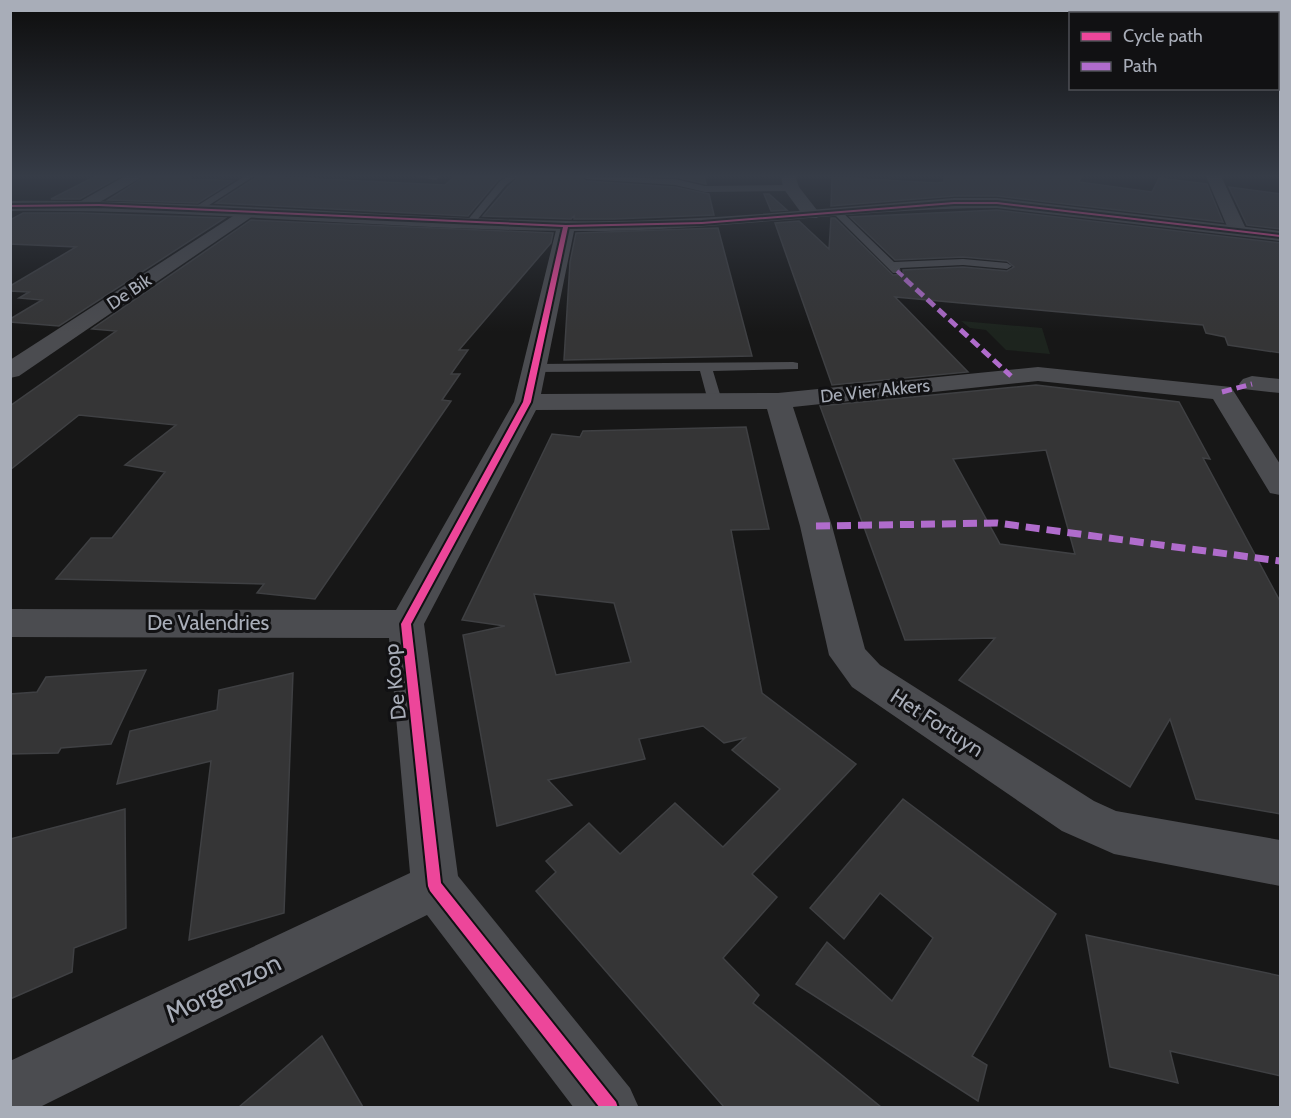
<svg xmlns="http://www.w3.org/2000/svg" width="1291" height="1118" viewBox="0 0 1291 1118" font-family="Cabin,sans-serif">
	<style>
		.green { fill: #1d241e }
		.building { fill: #353536; stroke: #3f4043; stroke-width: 1.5; fill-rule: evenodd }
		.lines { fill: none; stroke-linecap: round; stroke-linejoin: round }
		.lane { fill: #4b4c50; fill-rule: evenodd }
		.street { fill: #4b4c50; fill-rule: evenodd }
		.secondary { fill: #4a4a4e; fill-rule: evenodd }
		.quiet-far2 { stroke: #b06ccc; stroke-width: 4; stroke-dasharray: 8 4; stroke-linecap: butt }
		.quiet-far1 { stroke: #b06ccc; stroke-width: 5; stroke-dasharray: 10 5; stroke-linecap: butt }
		.quiet { stroke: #b06ccc; stroke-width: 7; stroke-dasharray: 14 7; stroke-linecap: butt }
		.cycleway-casing { stroke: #111113; stroke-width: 4 }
		.cycleway { fill: #ed469a; fill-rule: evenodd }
		.labels { text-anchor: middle; stroke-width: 6; stroke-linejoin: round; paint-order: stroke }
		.far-street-label { font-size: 18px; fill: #a8adb8; stroke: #111113 }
		.street-label { font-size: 21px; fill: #a8adb8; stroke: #111113 }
		.near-street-label { font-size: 26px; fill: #a8adb8; stroke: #111113 }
	</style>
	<rect width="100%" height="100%" fill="#171717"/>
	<polygon class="green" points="961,321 1042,328 1050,354 1006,350 986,330 970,328"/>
	<g class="building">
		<polygon points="96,176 121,176 80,199 51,199"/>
		<polygon points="146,176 189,176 190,179 233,181 198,203 108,200"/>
		<polygon points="258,176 445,185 455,176 505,176 498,180 468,216 216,203"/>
		<polygon points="520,176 580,176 586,181 675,187 709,194 714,215 614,219 574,219 574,216 571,219 483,216 508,187"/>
		<polygon points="637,176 704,176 706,184 675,177"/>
		<polygon points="944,176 1081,176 1079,182 1152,192 1159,178 1207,184 1223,222 997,196 954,196 831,206 832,177 937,183 944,182"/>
		<polygon points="1229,187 1281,194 1281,229 1247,225"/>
		<polygon points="764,194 769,194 787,210 771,211"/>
		<polygon points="997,210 1281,243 1281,353 1228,345 1225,337 1206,333 1203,325 895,297 968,372 832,385 775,223 799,221 829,249 831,218 835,218 893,275 903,274 903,270 963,267 1007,271 1014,267 1007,261 963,257 895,260 850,217"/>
		<polygon points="23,213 80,213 225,218 59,326 10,322 10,319 42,300 19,298 29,292 10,291 10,286 76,247 10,244 10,220"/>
		<polygon points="251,220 553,233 551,243 459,350 468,350 451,374 460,374 442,400 451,401 315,599 257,593 264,584 56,579 91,538 112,538 165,472 125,465 176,425 79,415 10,470 10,406 116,331 92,329"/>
		<polygon points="718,228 752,356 564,360 570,262 576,233"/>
		<path d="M 1036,385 L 1179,402 L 1210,459 L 1203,458 L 1281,603 L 1281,814 L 1196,799 L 1170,719 L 1130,787 L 959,680 L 995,638 L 905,640 L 820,406 ZM 1046,450 L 1075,554 L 1000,544 L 953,459 Z"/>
		<path d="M 746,427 L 769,529 L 731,530 L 762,693 L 856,764 L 752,874 L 777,897 L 723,958 L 759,995 L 753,1003 L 881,1107 L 724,1107 L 536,891 L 556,872 L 546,861 L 589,823 L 620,854 L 675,803 L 723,847 L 780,789 L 732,750 L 745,738 L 724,743 L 703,726 L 639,739 L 645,759 L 548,780 L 572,805 L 497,826 L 463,635 L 505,626 L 462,620 L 552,434 L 580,437 L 583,431 ZM 534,594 L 614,603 L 631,662 L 556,675 Z"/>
		<polygon points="146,670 111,744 61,748 58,753 10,754 10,694 37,692 46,677"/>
		<polygon points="293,673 284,913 189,940 211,761 117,784 130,731 217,710 219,690"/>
		<polygon points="903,799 1056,914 972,1056 987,1065 978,1101 796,984 827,942 892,1001 933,938 880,893 844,939 810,908"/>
		<polygon points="125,809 126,928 74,948 72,972 10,999 10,839"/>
		<polygon points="1086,935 1281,976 1281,1076 1170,1051 1178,1083 1110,1067"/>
		<polygon points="322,1036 363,1107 239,1107"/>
	</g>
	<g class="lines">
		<g class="lane">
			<polygon points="245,176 254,176 200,211 192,209"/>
			<polygon points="412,176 439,176 440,177 436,180"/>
			<polygon points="509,176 518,176 506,185 472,226 466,226 466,222 500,181"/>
			<polygon points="582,176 675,179 705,186 791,185 795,188 791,191 705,192 675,185 586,179"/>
			<polygon points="834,210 840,210 894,262 963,259 1007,263 1012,266 1007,269 963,265 900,268 901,273 893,273 834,214"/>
			<polygon points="793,362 798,363 798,369 713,371 722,401 715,405 708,401 700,371 535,372 528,368 535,364"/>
		</g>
		<g class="street">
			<polygon points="125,176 144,176 88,209 76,209 74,205"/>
			<polygon points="781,176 795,176 799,187 820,214 817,218 805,218 783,188"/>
			<polygon points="1206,176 1221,176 1247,231 1244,235 1238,236 1229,231"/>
			<polygon points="247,207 253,208 256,212 253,216 19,376 10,378 10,360"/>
			<polygon points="566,221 575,226 541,394 778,393 1038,367 1231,387 1280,464 1280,495 1270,493 1213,399 1038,381 793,407 832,526 865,649 880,665 1094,801 1116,811 1280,840 1280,886 1114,854 1062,831 852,687 829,655 800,526 767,409 536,410 424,624 458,876 630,1088 639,1108 574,1108 427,915 38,1108 10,1108 10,1061 410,873 389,638 10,637 10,609 396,610 514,402 557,226"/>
			<polygon points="1252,376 1280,379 1280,393 1243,389 1239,384 1243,379"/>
		</g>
		<path class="secondary" d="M 954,198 L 997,198 L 1280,231 L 1280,241 L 997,208 C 853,208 710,233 566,231 C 381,229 196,209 10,211 L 10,201 C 196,199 380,218 566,221 C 695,223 825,208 954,198 Z"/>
		<polyline class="quiet-far2" points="897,271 907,280"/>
		<g class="quiet-far1">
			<polyline points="905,279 1011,376"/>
			<polyline points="1222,392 1252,384"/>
		</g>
		<polyline class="quiet" points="816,526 997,523 1280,561"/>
		<g class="cycleway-casing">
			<polygon id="cycleway" points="954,202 997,202 1280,235 1280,237 997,204 954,204 702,224 568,227 531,402 411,624 441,883 616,1102 618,1108 600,1108 430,891 428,886 401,624 523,402 563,227 99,206 10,207 10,205 99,204 566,225 702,222"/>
		</g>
		<use href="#cycleway" class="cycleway"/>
	</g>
	<linearGradient id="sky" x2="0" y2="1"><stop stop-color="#0d0d0d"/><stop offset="0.53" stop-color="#363c47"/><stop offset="1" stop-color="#363c47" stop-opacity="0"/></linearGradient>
	<rect width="1291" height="332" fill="url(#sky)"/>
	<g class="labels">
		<g class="far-street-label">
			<text transform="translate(129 292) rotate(-34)" y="6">De Bik</text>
			<text transform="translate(875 391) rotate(-6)" y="6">De Vier Akkers</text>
		</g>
		<g class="street-label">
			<text x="208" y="630">De Valendries</text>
			<text transform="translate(395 682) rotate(-96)" y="7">De Koop</text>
			<text transform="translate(937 723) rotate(33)" y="7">Het Fortuyn</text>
		</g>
		<g class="near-street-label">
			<text transform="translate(223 988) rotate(-26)" y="9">Morgenzon</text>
		</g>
	</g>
	<rect width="1291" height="1118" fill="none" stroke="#a8adb8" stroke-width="24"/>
	<rect x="1069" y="12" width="210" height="78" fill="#111113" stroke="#4d4f55" stroke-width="1.5"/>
	<rect x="1081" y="32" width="30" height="9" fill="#ed469a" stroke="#4d4f55" stroke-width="1.5"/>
	<text x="1123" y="42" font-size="18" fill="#a8adb8">Cycle path</text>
	<rect x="1081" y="62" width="30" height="9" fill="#b06ccc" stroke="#4d4f55" stroke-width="1.5"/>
	<text x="1123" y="72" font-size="18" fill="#a8adb8">Path</text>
</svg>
